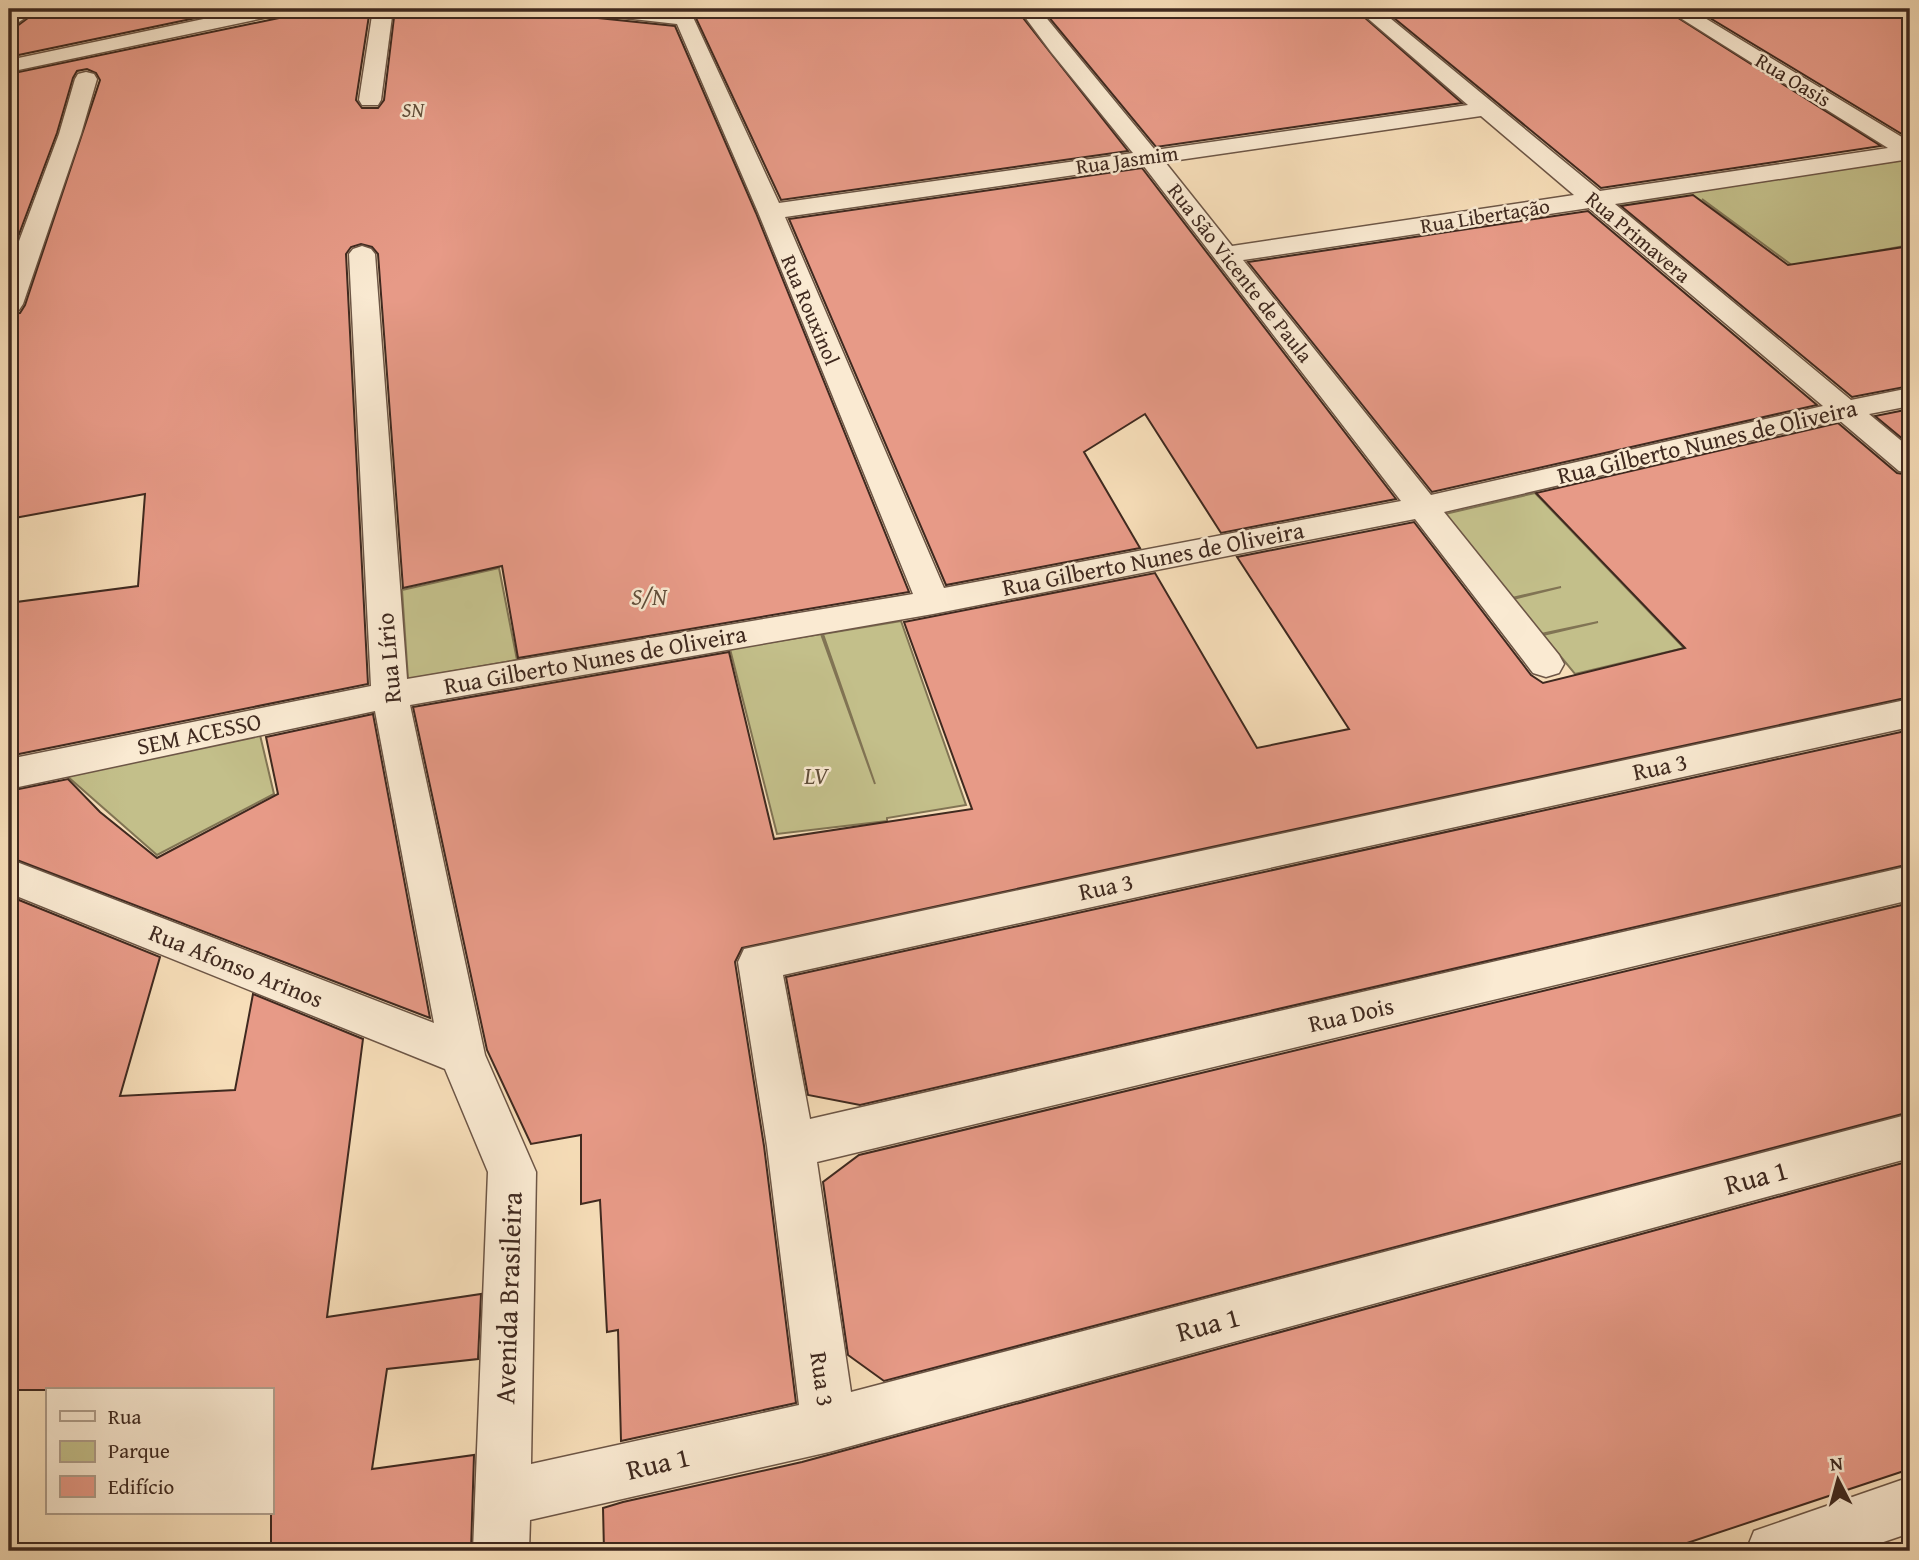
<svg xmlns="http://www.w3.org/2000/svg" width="1919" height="1560" viewBox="0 0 1919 1560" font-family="'Gentium Book Plus',serif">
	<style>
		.green { fill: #c3bf8a; stroke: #817454; stroke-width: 2 }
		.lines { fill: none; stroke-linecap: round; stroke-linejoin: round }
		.stream { fill: #788179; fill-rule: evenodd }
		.building { fill: #e79a87; stroke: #3f291f; stroke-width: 2 }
		.street-casing { stroke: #6d5646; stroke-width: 3 }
		.street { fill: #faead2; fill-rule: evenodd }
		.labels { text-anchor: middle; stroke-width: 5; stroke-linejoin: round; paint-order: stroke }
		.far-street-label { font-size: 21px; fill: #3f291f; stroke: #faead2 }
		.far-park-label { font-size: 21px; font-style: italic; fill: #604e3a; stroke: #faead2 }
		.street-label { font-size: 24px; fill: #3f291f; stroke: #faead2 }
		.park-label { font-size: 24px; font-style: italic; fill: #604e3a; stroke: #faead2 }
		.near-street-label { font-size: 28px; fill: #3f291f; stroke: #faead2 }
	</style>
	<rect width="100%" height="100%" fill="#f7deb9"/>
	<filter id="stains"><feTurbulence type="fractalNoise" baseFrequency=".00286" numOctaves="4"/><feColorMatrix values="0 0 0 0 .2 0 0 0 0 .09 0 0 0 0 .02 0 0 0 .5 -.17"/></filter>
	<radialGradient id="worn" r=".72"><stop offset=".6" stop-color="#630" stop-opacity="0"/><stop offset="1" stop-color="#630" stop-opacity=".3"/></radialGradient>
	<g class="green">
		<polygon points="1910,159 1910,245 1793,266 1702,199 1744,232 1661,245 1612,204"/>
		<polygon points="1535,493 1684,648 1575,674 1543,635 1598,622 1541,634 1513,599 1561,587 1512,598 1445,514"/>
		<polygon points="499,568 517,660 408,679 402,590"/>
		<polygon points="901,621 966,805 887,818 887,821 777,834 730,649 821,634 875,784 823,634"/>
		<polygon points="260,735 274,794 157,855 67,776"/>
	</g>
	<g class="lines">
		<polygon class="stream" points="53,9 68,9 9,25 9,19"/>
	</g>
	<g class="building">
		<polygon points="40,9 239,9 9,57 9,28 17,26"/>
		<polygon points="291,9 370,9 356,100 362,108 378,108 384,100 395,9 585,9 589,15 598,18 675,26 756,213 909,592 518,658 502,566 403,588 378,254 372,247 361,244 351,247 346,254 368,684 9,756 9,603 138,586 145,494 9,519 9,314 20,313 25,305 100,80 96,73 87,69 77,71 73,78 57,133 9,261 9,74 279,18 287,15"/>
		<polygon points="666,9 1016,9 1128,151 781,200 694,14"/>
		<polygon points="1042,9 1355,9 1462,103 1156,147"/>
		<polygon points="1383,9 1664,9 1881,146 1601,188"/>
		<polygon points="1695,9 1910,9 1910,139"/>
		<polygon points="1142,168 1396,499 1221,533 1145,414 1084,452 1140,548 946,585 789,219"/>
		<polygon points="1693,195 1788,265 1910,246 1910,386 1852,397 1621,206"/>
		<polygon points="1588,211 1817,405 1432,492 1248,262"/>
		<polygon points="1910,409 1910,445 1875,416"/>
		<polygon points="1838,423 1897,473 1910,475 1910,697 742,948 735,962 764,1146 796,1403 621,1441 618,1330 607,1332 600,1200 581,1204 581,1135 531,1144 487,1050 413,707 729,652 774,839 972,809 904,622 1155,573 1257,748 1349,729 1237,557 1414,522 1531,675 1543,683 1685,648 1536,493"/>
		<polygon points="373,714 430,1018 9,857 9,791 68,779 100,812 157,858 278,794 266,737"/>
		<polygon points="1910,730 1910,864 860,1105 808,1095 786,977"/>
		<polygon points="9,896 160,957 120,1096 235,1090 253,994 363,1039 327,1317 481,1294 478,1359 387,1369 372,1469 474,1455 471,1551 271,1551 271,1390 9,1390"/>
		<polygon points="1910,903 1910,1112 884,1381 848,1355 823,1182 859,1155"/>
		<polygon points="1910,1161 1910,1469 1663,1551 604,1551 603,1508 623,1502 802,1462"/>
	</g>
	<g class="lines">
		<g class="street-casing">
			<g id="street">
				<polygon points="14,9 38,9 16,24 9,26 9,12"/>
				<polygon points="251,9 288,9 285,13 278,15 9,72 9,60"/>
				<polygon points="373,9 393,9 381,100 378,105 362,105 359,100"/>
				<path d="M 588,9 L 648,9 L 692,15 L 779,203 L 1133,153 L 1051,52 L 1019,9 L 1039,9 L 1155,150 L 1468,105 L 1357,9 L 1379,9 L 1600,191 L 1888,148 L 1666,9 L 1690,9 L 1910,142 L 1910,159 L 1615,204 L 1851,400 L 1910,388 L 1910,406 L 1869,414 L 1910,448 L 1910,473 L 1899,471 L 1839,420 L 1444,512 L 1559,655 L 1564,664 L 1559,673 L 1546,677 L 1533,673 L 1415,519 L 933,614 L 410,705 L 485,1055 L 536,1172 L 531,1464 L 799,1405 L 767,1146 L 738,962 L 744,949 L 1910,699 L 1910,727 L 783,975 L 810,1119 L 1910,866 L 1910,900 L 817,1162 L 851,1392 L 1910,1114 L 1910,1158 L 829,1452 L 530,1520 L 529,1551 L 473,1551 L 488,1172 L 445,1069 L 9,893 L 9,859 L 434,1023 L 375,711 L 9,789 L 9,759 L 371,686 L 349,254 L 353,249 L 362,246 L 371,249 L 375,254 L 407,679 L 913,594 L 758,212 L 677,24 L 598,15 L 591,13 ZM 1481,116 L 1574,195 L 1232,246 L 1165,162 ZM 1143,165 L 1401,501 L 944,588 L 785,217 ZM 1589,208 L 1823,406 L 1431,495 L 1243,260 Z"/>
				<polygon points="86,72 94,74 97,79 81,134 23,304 19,310 9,312 9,268 59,134 75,79 78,74"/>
				<polygon points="1910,1477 1910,1533 1857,1551 1746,1551 1754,1531"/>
			</g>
		</g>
		<use href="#street" class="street"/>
	</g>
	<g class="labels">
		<g class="far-street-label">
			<text transform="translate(1793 80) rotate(31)" y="7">Rua Oasis</text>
			<text transform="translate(1127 160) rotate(-8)" y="7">Rua Jasmim</text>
			<text transform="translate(1485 216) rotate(-9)" y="7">Rua Libertação</text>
			<text transform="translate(1638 237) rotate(40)" y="7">Rua Primavera</text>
			<text transform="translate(1240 273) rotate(52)" y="7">Rua São Vicente de Paula</text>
			<text transform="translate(810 310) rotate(67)" y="7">Rua Rouxinol</text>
		</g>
		<g class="far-park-label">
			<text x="413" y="117">SN</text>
		</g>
		<g class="street-label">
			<text transform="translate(1707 442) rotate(-13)" y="8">Rua Gilberto Nunes de Oliveira</text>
			<text transform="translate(1153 559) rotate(-11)" y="8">Rua Gilberto Nunes de Oliveira</text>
			<text transform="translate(389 658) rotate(-95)" y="8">Rua Lírio</text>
			<text transform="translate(595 660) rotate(-10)" y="8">Rua Gilberto Nunes de Oliveira</text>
			<text transform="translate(199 734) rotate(-12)" y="8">SEM ACESSO</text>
			<text transform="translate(1660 767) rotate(-12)" y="8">Rua 3</text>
			<text transform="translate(1106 887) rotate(-12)" y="8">Rua 3</text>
			<text transform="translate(236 966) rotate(22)" y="8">Rua Afonso Arinos</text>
			<text transform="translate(1351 1015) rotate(-13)" y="8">Rua Dois</text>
			<text transform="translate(822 1379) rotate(82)" y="8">Rua 3</text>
		</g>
		<g class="park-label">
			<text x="649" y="605">S/N</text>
			<text x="816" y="784">LV</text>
		</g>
		<g class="near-street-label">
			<text transform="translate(1756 1177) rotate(-15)" y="10">Rua 1</text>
			<text transform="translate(508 1298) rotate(-88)" y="10">Avenida Brasileira</text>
			<text transform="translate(1208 1324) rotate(-15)" y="10">Rua 1</text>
			<text transform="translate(658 1463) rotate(-13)" y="10">Rua 1</text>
		</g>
	</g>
	<rect width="1919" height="1560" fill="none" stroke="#f7deb9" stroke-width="35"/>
	<rect x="10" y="10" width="1898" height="1539" fill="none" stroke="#3f291f" stroke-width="3.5"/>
	<rect x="18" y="18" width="1884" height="1525" fill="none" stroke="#3f291f" stroke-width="2"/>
	<rect x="46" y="1388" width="228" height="126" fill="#faead2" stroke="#af9d8a" stroke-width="2"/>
	<rect x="60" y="1411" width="35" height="10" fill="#faead2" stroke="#af9d8a" stroke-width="2"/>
	<text x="108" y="1424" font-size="21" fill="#3f291f">Rua</text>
	<rect x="60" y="1441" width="35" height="21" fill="#c3bf8a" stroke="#af9d8a" stroke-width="2"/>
	<text x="108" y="1458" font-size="21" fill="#3f291f">Parque</text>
	<rect x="60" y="1476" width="35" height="21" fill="#e79a87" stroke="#af9d8a" stroke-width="2"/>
	<text x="108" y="1494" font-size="21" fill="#3f291f">Edifício</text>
	<g transform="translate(1838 1480) rotate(354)" stroke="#faead2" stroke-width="5" paint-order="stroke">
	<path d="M0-5L12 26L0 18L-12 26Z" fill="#3f291f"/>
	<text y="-10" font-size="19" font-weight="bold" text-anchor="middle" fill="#3f291f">N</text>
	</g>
	<rect width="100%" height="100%" filter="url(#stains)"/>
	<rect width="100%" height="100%" fill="url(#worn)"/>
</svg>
